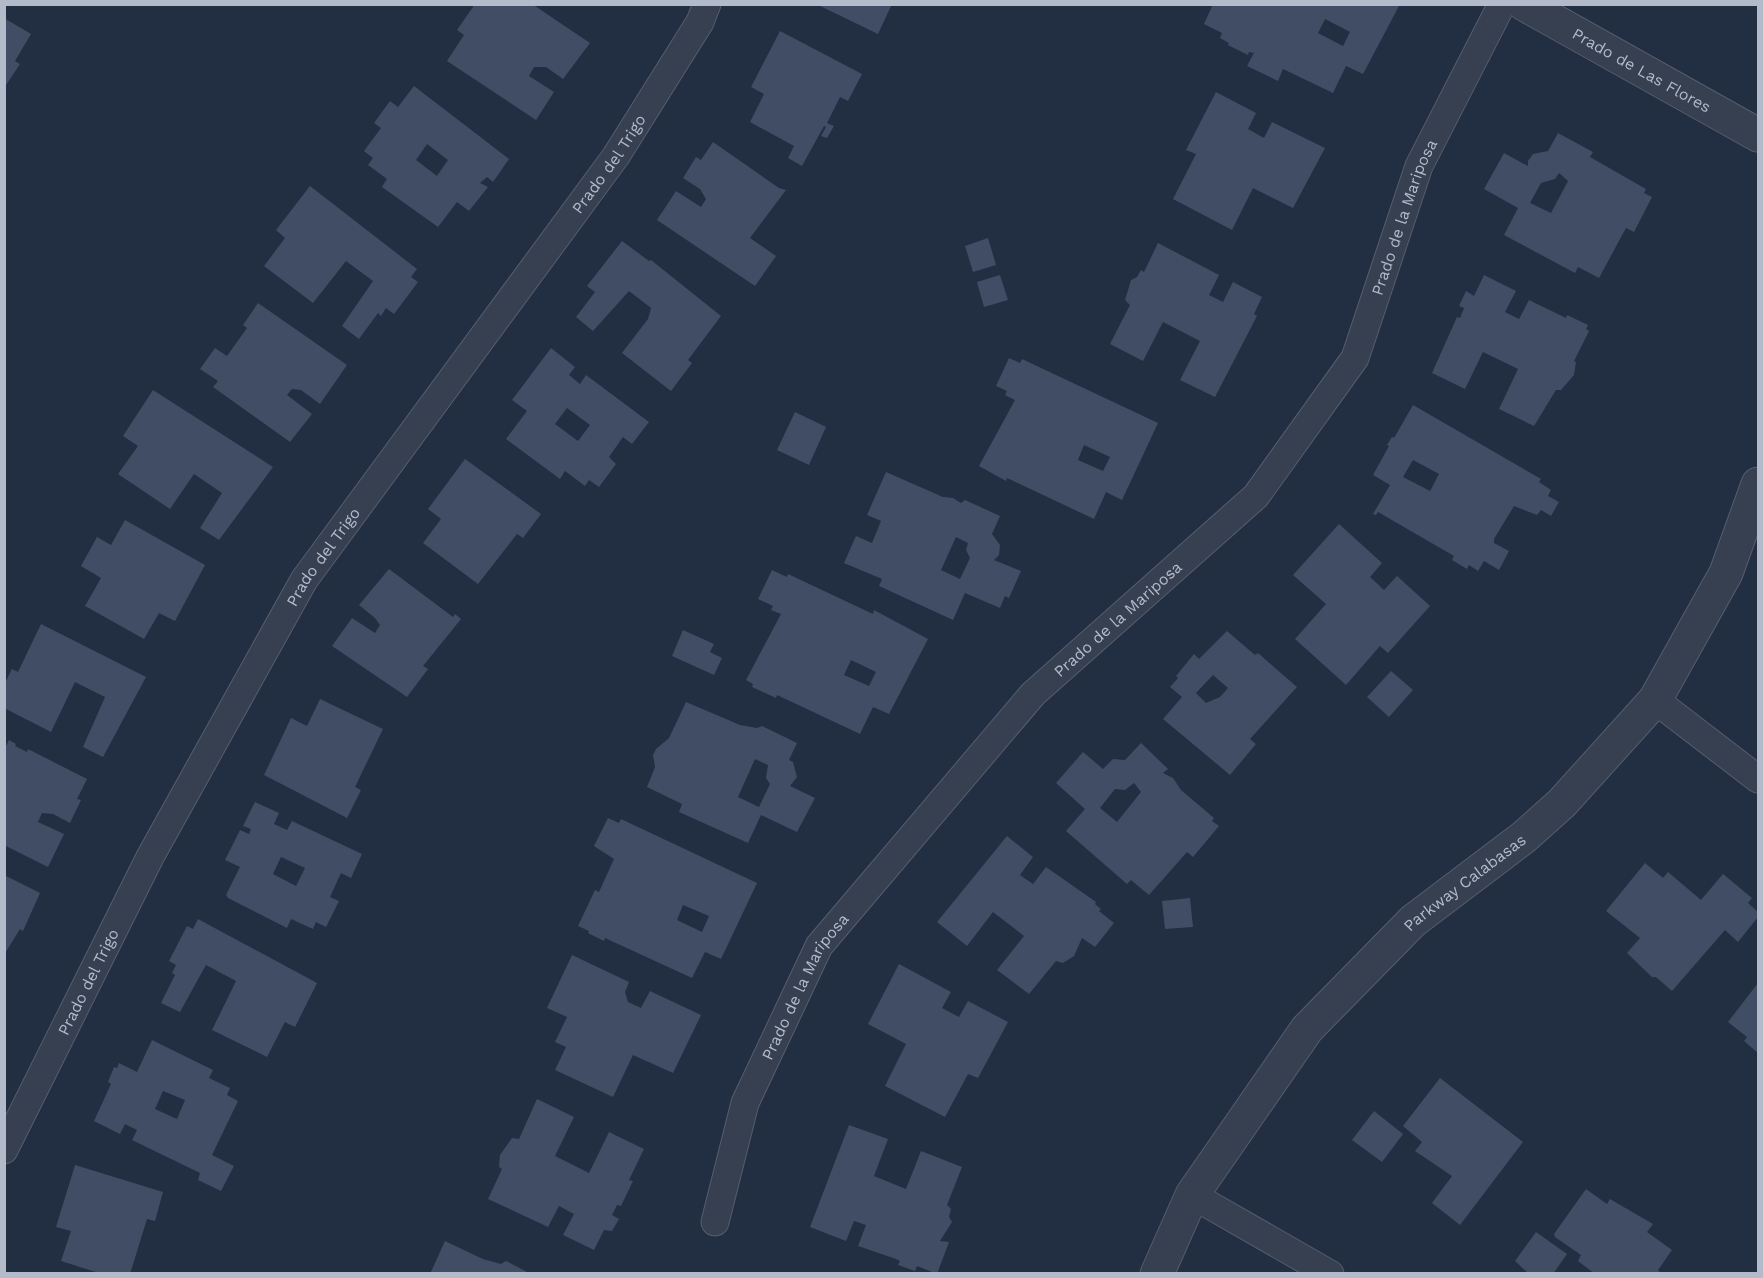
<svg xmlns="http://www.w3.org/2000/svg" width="1763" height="1278" viewBox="0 0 1763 1278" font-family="'Work Sans',sans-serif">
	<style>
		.building { fill: #414d64; fill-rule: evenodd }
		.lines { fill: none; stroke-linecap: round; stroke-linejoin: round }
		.minor-casing { stroke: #555e6e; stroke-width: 29 }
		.tertiary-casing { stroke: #555e6e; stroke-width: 35 }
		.minor { stroke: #374051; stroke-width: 27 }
		.tertiary { stroke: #374051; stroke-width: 33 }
		.labels { text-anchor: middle; stroke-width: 5; stroke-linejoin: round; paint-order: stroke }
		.street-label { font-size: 16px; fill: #b3bbcb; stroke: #1c2536 }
	</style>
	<rect width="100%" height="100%" fill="#222e41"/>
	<g class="building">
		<polygon points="475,4 532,4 590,43 563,79 546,67 534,67 529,76 554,92 536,120 447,61 464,35 457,30"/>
		<polygon points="816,4 892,4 878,34"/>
		<path d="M 1213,4 L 1400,4 L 1363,74 L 1346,66 L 1333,93 L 1283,69 L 1278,81 L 1247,66 L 1254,53 L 1249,52 L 1248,55 L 1228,45 L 1229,43 L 1220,38 L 1222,33 L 1204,24 ZM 1325,19 L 1350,32 L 1343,46 L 1318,33 Z"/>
		<polygon points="4,18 31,34 15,61 20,64 4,88"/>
		<polygon points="780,31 862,74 848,101 840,97 827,123 834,126 827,138 821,136 826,127 824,126 802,166 788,158 794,146 750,122 764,94 751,87"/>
		<path d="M 414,86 L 509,159 L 493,182 L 487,177 L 480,183 L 488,187 L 469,211 L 457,202 L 438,227 L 382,187 L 387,179 L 368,165 L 373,158 L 364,151 L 381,128 L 374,123 L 390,101 L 398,107 ZM 427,144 L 448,160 L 437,176 L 416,160 Z"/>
		<polygon points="1216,92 1256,113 1248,129 1264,138 1272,122 1325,148 1293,208 1253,188 1232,230 1173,199 1196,154 1186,150"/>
		<path d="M 1558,133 L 1593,152 L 1590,157 L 1646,189 L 1644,193 L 1652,197 L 1634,232 L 1626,228 L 1599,278 L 1578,267 L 1575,273 L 1504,235 L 1518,208 L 1484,189 L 1504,153 L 1528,166 L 1528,161 L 1533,154 L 1548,151 ZM 1559,173 L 1568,181 L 1551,213 L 1530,203 L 1541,183 L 1555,179 Z"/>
		<polygon points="713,142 779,188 786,190 750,238 776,256 755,286 657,220 676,191 701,207 706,199 700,189 683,178 696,157 701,160"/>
		<polygon points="310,186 417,269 411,277 418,282 394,314 386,308 381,316 378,313 359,339 342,326 373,281 346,261 313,303 264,266 285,238 276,230"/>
		<polygon points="988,238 996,265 973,272 965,246"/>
		<polygon points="622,241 649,261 651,260 721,316 688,360 692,363 671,391 622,353 648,319 651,308 629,291 593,331 576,317 595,292 587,286"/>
		<polygon points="1158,243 1219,275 1209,295 1223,302 1233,282 1262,297 1254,314 1257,316 1215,397 1180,380 1200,341 1163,322 1143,361 1110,344 1130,305 1125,300 1131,280 1137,277 1141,270 1144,272"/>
		<polygon points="1000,275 1008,300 984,307 977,282"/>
		<polygon points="1484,275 1516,291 1505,312 1519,319 1529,300 1566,318 1567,315 1588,325 1586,329 1589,331 1574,361 1576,362 1574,375 1561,390 1556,390 1534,426 1499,409 1518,369 1483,352 1465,389 1432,373 1457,317 1460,318 1464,308 1459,306 1466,291 1474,296"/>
		<polygon points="258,303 347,365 320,404 301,390 292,389 287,395 312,414 290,442 213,387 218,381 200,369 215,348 227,356 247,328 243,325"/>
		<path d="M 551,348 L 575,367 L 569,375 L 580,384 L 586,375 L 649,422 L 632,444 L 623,437 L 609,457 L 616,464 L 599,487 L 589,480 L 585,486 L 565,471 L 560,479 L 506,439 L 527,411 L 512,400 ZM 567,408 L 590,425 L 578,441 L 555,424 Z"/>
		<path d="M 1009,358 L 1020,363 L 1022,359 L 1158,423 L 1122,500 L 1106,492 L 1094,519 L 1007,478 L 1006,481 L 979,466 L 1015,400 L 1005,395 L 1007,391 L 996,386 ZM 1084,445 L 1110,457 L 1103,471 L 1078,460 Z"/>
		<polygon points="153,390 273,467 219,540 200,528 222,493 194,474 170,509 118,474 138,446 123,436"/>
		<path d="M 1413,405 L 1541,479 L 1539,482 L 1551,490 L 1548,496 L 1559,502 L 1551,516 L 1541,510 L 1537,515 L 1514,506 L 1494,539 L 1494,543 L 1509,551 L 1499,570 L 1484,561 L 1478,571 L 1469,565 L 1467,569 L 1452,560 L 1454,556 L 1378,512 L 1376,515 L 1373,514 L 1390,485 L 1373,475 L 1389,446 L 1387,445 L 1392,437 L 1394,438 ZM 1413,460 L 1439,474 L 1430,491 L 1403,477 Z"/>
		<polygon points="795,412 826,427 809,465 777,450"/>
		<polygon points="465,459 541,514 523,538 517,534 478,584 423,543 441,519 428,509"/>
		<path d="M 886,472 L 943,497 L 953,498 L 961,503 L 965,500 L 1000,516 L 992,534 L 1000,545 L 999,555 L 994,560 L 1021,571 L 1009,598 L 1005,596 L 1000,608 L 965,593 L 953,620 L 879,586 L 882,579 L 844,563 L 856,536 L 872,543 L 881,521 L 867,515 ZM 956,537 L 968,543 L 966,550 L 970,558 L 960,579 L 941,570 Z"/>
		<polygon points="125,520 205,565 175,621 159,613 144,639 85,606 101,578 81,566 97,537 111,545"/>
		<polygon points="1339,524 1382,563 1370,577 1384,590 1397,576 1430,606 1388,653 1380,646 1346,685 1295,639 1326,604 1293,575"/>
		<polygon points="389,569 453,617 455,614 461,619 423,666 428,669 407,697 332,646 352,618 375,633 380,625 375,618 359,605"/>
		<path d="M 772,570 L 787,577 L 788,574 L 873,614 L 874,610 L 928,639 L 889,714 L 873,707 L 860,734 L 777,695 L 776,698 L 752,687 L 753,684 L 746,680 L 781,614 L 771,610 L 773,606 L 758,599 ZM 851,660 L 876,672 L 869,686 L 844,675 Z"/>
		<polygon points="41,624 146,677 103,757 83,747 105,697 75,682 51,732 4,708 4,685 12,669 18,672"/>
		<polygon points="683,630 714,644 710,652 722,658 714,675 672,656"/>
		<path d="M 1227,631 L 1255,655 L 1258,653 L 1297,687 L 1250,739 L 1256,744 L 1230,775 L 1163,719 L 1182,697 L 1170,687 L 1178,678 L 1176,676 L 1194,654 L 1199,659 ZM 1213,675 L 1228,688 L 1220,697 L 1206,703 L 1196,693 Z"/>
		<polygon points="1391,671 1413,690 1389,717 1367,697"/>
		<polygon points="320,699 383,729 355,787 361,790 347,818 264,775 291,718 307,726"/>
		<path d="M 686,702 L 740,725 L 757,728 L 762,726 L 797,743 L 789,760 L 793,762 L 797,777 L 790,786 L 815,798 L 797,832 L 761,815 L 748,843 L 679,812 L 682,804 L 647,787 L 655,767 L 653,755 L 656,749 L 669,738 ZM 755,759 L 768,765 L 766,778 L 770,784 L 759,807 L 738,797 Z"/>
		<polygon points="9,740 16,744 15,746 27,752 28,749 87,779 77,799 81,800 70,823 53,814 42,813 38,822 64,834 48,867 4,845 4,750"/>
		<path d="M 1141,743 L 1168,769 L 1163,773 L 1173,778 L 1181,790 L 1214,818 L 1212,821 L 1219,826 L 1193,857 L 1187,852 L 1149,895 L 1131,880 L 1127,884 L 1066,831 L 1085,809 L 1056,783 L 1083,752 L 1103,769 L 1113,759 L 1125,760 ZM 1134,783 L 1141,792 L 1117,822 L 1100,808 L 1115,789 L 1125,790 Z"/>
		<path d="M 255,802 L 279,813 L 274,824 L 287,830 L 292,821 L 362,854 L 351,878 L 341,873 L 330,897 L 339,901 L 326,927 L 316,922 L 313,929 L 291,919 L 287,928 L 228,898 L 226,895 L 240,867 L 225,860 L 240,830 L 249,834 L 251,829 L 243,826 ZM 281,857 L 305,868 L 296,886 L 273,874 Z"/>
		<path d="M 608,818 L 619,823 L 621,819 L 757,883 L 721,959 L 705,952 L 692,978 L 605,938 L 604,941 L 588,933 L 589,931 L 578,926 L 595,890 L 599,892 L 614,859 L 594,846 ZM 683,905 L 709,916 L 702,932 L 677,920 Z"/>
		<polygon points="1007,836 1033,857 1020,875 1033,884 1046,867 1096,902 1095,904 1101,909 1099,911 1114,923 1095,947 1082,938 1074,956 1063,963 1056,961 1029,994 997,970 1024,936 993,912 967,946 937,922"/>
		<polygon points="1645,863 1663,878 1668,872 1701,900 1723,874 1752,898 1748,903 1758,912 1758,917 1738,942 1725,930 1672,991 1656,977 1652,977 1627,953 1640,938 1606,911"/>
		<polygon points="4,875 40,893 23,931 20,929 4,955"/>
		<polygon points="1190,898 1193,927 1165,929 1162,901"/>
		<polygon points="198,919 317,983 295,1027 285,1022 267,1057 212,1030 236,981 206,965 180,1012 161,1003 175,975 172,973 176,965 169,961 187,926 193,929"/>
		<polygon points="572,955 629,982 625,992 628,1002 641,1008 650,991 701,1015 673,1073 633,1055 613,1097 555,1070 566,1047 555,1042 567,1017 547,1008"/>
		<polygon points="899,964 951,992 942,1008 959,1017 968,1001 1008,1022 978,1078 968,1074 945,1117 885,1086 906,1044 868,1024"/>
		<polygon points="1758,983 1758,1053 1744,1041 1747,1037 1728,1022"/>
		<path d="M 152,1040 L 213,1070 L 209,1078 L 230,1088 L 227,1095 L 238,1101 L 212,1155 L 234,1166 L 221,1191 L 198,1180 L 200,1173 L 132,1140 L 137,1130 L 125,1124 L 120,1134 L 94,1121 L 111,1084 L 108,1082 L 114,1067 L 117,1068 L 119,1063 L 137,1072 ZM 163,1091 L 185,1100 L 177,1119 L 155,1109 Z"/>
		<polygon points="1440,1078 1523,1142 1460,1225 1432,1203 1452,1176 1415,1151 1422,1142 1403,1126"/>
		<polygon points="537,1099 574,1117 555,1156 589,1173 609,1132 644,1149 629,1180 633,1181 621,1206 617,1205 612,1215 619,1219 612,1231 604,1230 594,1250 563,1235 574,1214 559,1206 548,1227 488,1199 502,1169 499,1167 500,1155 512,1138 519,1139"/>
		<polygon points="1374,1111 1403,1134 1382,1162 1352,1140"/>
		<polygon points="849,1125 888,1139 874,1176 906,1189 921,1151 962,1167 947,1205 951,1209 949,1217 952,1222 940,1241 949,1242 937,1274 917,1266 915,1271 898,1265 900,1261 896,1259 858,1246 866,1225 854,1221 846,1241 810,1227"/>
		<polygon points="75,1165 163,1192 155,1221 147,1219 130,1274 102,1274 61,1261 71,1231 56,1227"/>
		<polygon points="1586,1189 1607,1204 1610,1199 1653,1224 1647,1232 1672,1250 1658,1270 1661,1274 1595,1274 1578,1261 1581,1255 1555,1237 1554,1234"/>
		<polygon points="1536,1232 1567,1254 1553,1274 1529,1274 1515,1261"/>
		<polygon points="445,1241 483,1259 501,1264 506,1261 531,1274 430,1274"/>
	</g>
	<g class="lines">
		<g class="minor-casing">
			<g id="minor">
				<polyline points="1655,700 1758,779"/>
				<path id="s1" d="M 4,1150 L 150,857 L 304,580 L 616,156 L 700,22 L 707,4"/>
				<polyline points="1192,1195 1330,1274"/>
				<path id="s2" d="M 715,1222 L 745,1103 L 819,946 L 1033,694 L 1256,496 L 1355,358 L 1419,166 L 1502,4"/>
			</g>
		</g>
		<g class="tertiary-casing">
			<g id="tertiary">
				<path id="s3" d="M 1524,4 L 1758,135"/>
				<path id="s4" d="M 1157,1274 L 1192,1195 L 1307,1029 L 1413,921 L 1524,837 L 1562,803 L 1655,700 L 1726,573 L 1758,484"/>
			</g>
		</g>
		<use href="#minor" class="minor"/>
		<use href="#tertiary" class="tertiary"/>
	</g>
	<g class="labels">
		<g class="street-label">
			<text dy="6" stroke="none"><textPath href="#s3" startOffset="135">Prado de Las Flores</textPath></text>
			<text dy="6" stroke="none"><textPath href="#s1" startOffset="1160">Prado del Trigo</textPath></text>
			<text dy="6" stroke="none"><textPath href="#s2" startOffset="1244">Prado de la Mariposa</textPath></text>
			<text dy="6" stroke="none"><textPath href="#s1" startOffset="674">Prado del Trigo</textPath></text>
			<text dy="6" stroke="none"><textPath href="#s2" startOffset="740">Prado de la Mariposa</textPath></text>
			<text dy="6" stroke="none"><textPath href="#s4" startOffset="504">Parkway Calabasas</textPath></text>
			<text dy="6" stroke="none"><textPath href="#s1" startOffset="188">Prado del Trigo</textPath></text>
			<text dy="6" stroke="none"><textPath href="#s2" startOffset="254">Prado de la Mariposa</textPath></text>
		</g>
	</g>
	<rect width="1763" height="1278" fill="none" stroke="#b3bbcb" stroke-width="12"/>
</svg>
